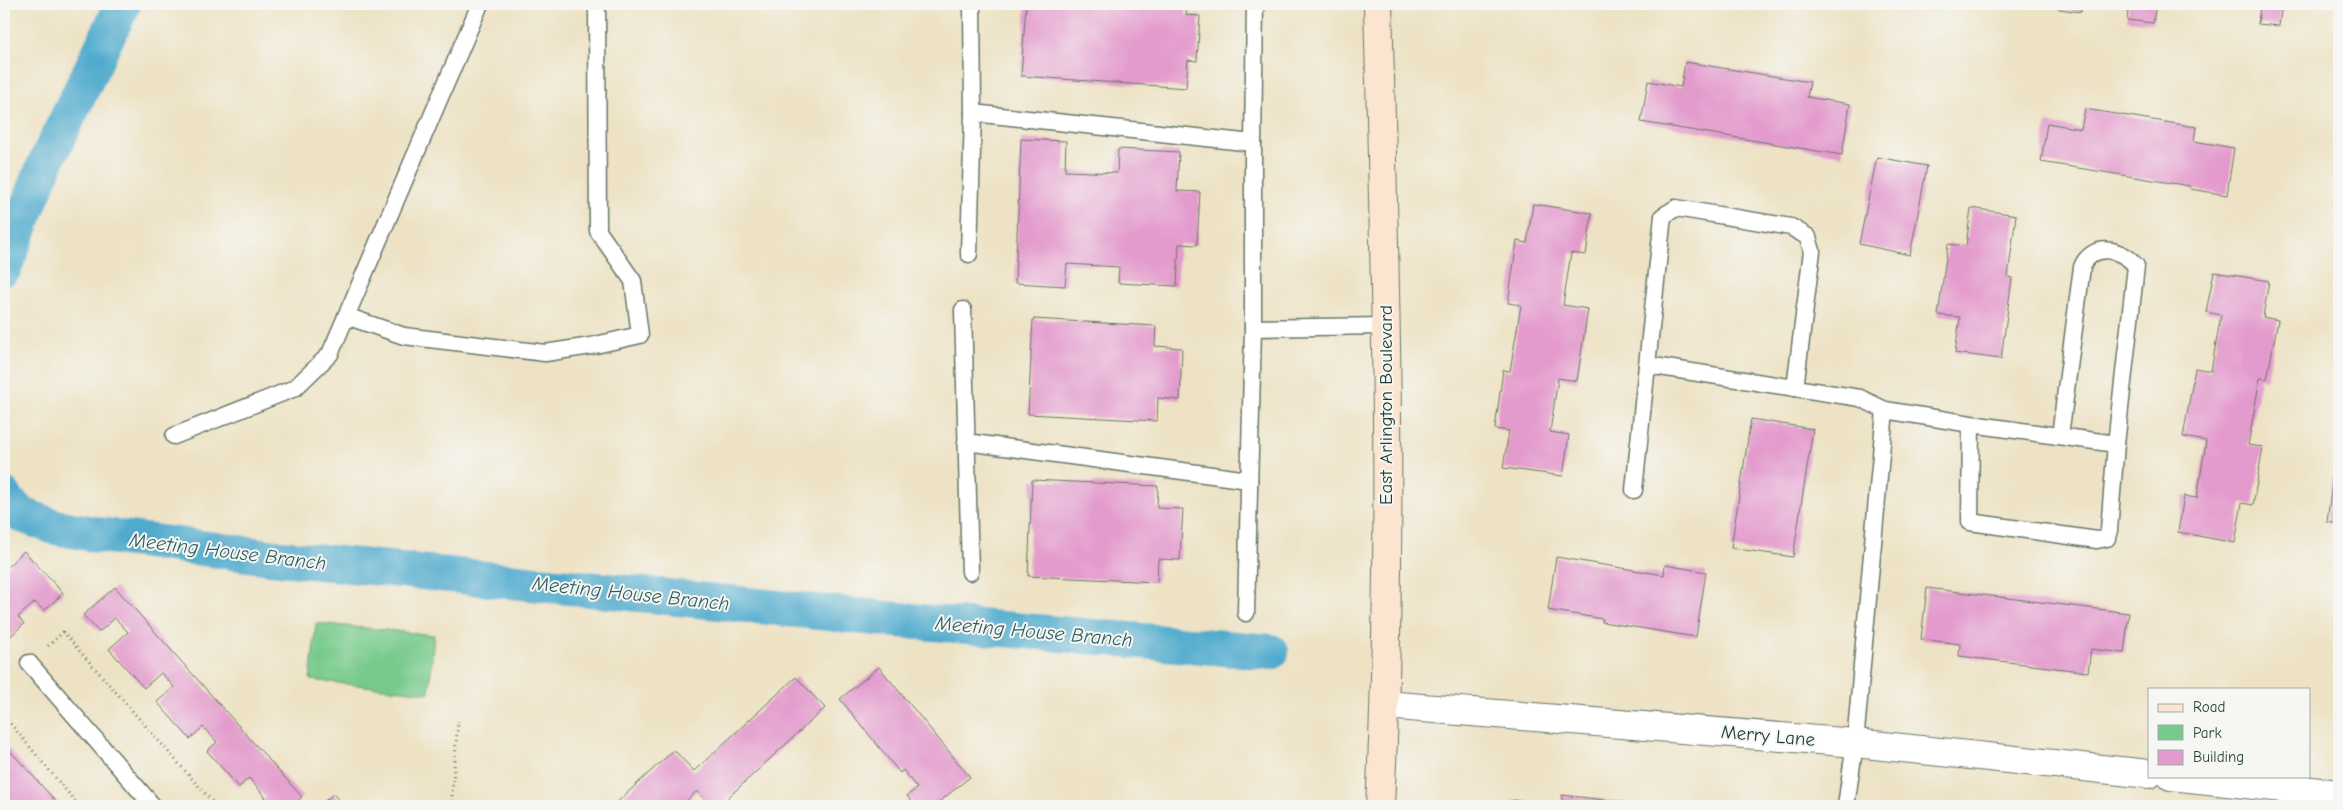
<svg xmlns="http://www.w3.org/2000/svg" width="2343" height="810" viewBox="0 0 2343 810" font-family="'Comic Neue',sans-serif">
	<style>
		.green { fill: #78ca8c; stroke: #4c8460 }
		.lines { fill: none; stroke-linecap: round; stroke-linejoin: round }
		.canal { stroke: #4faacd; stroke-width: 36 }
		.building { fill: #e39acc }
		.service-casing { stroke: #677766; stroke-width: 19 }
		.minor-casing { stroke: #677766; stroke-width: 30 }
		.secondary-casing { stroke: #677766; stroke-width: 30 }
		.path { stroke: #677766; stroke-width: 3; stroke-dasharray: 1 4; stroke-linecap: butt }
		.service { stroke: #fff; stroke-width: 16 }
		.minor { stroke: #fff; stroke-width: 28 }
		.secondary { stroke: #fce5d0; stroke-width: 28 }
		.labels { text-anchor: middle; stroke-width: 4; stroke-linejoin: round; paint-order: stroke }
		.street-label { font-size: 19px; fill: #1f3d34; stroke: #f6f6f2 }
		.water-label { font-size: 20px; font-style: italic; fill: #2d5e62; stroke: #f6f6f2 }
	</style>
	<rect width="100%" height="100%" fill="#f6f6f2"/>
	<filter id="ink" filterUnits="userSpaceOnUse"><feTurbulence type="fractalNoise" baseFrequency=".02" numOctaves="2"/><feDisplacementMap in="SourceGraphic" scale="10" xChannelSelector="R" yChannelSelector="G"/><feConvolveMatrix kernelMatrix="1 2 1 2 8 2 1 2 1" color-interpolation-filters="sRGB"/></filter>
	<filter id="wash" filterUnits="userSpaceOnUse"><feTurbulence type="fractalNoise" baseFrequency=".0096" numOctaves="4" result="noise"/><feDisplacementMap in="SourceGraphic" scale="20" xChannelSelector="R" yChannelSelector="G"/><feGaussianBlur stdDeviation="1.12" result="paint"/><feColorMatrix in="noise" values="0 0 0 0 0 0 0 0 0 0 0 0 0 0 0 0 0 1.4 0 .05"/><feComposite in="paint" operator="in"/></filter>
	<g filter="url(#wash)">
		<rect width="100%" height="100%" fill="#ede2c4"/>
		<polygon class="green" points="316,623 434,635 429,693 310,680"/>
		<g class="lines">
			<g class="canal">
				<polyline points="4,268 44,166 123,4"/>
				<polyline points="4,495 7,501 22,515 55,527 99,535 270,557 897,620 1271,652"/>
			</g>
		</g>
		<g id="blocks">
			<g class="building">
				<polygon points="1026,4 1187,4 1186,15 1200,16 1197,61 1188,60 1186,88 1021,76"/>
				<polygon points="2059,4 2082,4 2081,12 2059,9"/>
				<polygon points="2129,4 2156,4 2153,23 2127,20"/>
				<polygon points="2260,4 2282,4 2279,26 2258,24"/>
				<polygon points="1685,62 1810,82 1807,97 1850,104 1842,155 1641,122 1648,81 1681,87"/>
				<polygon points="2085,109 2196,127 2194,141 2234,148 2227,195 2190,189 2190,186 2041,162 2047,123 2081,129"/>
				<polygon points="1021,139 1066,141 1065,171 1117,173 1118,149 1179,152 1177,191 1200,192 1197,245 1179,244 1177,286 1118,283 1119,267 1067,264 1065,286 1015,283"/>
				<polygon points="1877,157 1927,166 1910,255 1859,244"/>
				<polygon points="1533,204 1592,213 1586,255 1571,253 1563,305 1588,309 1577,381 1558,378 1550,432 1569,435 1563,476 1503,468 1509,431 1495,429 1503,370 1510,371 1521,305 1508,303 1517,241 1527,243"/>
				<polygon points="1971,208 2016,215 2008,277 2012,278 2001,359 1955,353 1960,317 1938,315 1948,244 1966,246"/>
				<polygon points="2214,272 2269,281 2263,317 2278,320 2267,379 2260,378 2248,445 2263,447 2253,505 2242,503 2235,543 2178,532 2184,496 2197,498 2206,441 2183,437 2195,368 2211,371 2221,315 2206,312"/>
				<polygon points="1033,319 1156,326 1155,346 1182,348 1180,400 1158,398 1157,421 1028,414"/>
				<polygon points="1751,419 1813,429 1793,557 1731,548"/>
				<polygon points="2335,461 2339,462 2339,524 2327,522"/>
				<polygon points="1032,480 1158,486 1157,508 1183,509 1180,560 1158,559 1157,582 1028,576"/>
				<polygon points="24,551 63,593 44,611 35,602 18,617 24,624 4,642 4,570"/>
				<polygon points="1556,557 1664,575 1665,565 1706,572 1696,637 1602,622 1603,619 1548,610"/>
				<polygon points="115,587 302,797 292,806 257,806 266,798 249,778 239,787 207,751 217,742 203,727 190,739 157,702 174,687 161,673 144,688 109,649 128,632 115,618 99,632 83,615"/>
				<polygon points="1927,588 2129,613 2124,653 2091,649 2088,672 1959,656 1960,644 1921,639"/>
				<polygon points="879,667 970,777 934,806 915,806 907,796 917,788 903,770 900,773 840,699"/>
				<polygon points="796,677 825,708 719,806 711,806 697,791 681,806 613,806 674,750 694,771"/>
				<polygon points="4,744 60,806 4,806"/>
				<polygon points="333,794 344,806 319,806"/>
				<polygon points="1562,795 1623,802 1622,806 1562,806"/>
				<polygon points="1513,800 1559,805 1559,806 1513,806"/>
			</g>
		</g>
	</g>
	<g filter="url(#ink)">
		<use href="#blocks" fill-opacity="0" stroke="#677766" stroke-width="1"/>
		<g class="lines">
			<g class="service-casing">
				<g id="service">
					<polyline points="973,113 1253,143"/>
					<polyline points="969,254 973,113 972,4"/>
					<polyline points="963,310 970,572"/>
					<polyline points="346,316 404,336 545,353 591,346 640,335 633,281 598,231 597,4"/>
					<polyline points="1253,328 1386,326"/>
					<polyline points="1647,365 1663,216 1676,208 1791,227 1808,237 1812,251 1795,388"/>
					<polyline points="174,436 295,388 330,354 480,4"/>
					<path d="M 2060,436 L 2082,267 C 2092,242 2122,248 2136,266 L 2116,444"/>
					<polyline points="966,442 1249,480"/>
					<polyline points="1634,490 1647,365 1860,398 1885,410 1971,424 2116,444 2109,530 2107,538 2097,540 1970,522 1971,424"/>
					<polyline points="1246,613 1253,328 1253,143 1255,4"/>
					<polyline points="29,663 153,806"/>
					<polyline points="1846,806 1855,743 1885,410"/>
				</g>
			</g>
			<g class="minor-casing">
				<g id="minor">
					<polyline points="1385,705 1855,743 2149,774"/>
					<polyline points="2171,776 2339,794"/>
				</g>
			</g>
			<g class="secondary-casing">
				<path id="secondary" d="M 1378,4 C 1385,271 1394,539 1380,806"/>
			</g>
			<g class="path">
				<polyline points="48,646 63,632 216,806"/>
				<polyline points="4,685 10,680"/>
				<polyline points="4,716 79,806"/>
				<polyline points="451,806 458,721"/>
			</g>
			<use href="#service" class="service"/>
			<use href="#minor" class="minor"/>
			<use href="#secondary" class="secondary"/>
		</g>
	</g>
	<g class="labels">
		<g class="street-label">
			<text transform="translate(1385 405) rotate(-90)" y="7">East Arlington Boulevard</text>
			<text transform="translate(1768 735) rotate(5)" y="7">Merry Lane</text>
		</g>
		<g class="water-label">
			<text transform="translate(228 551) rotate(7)" y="7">Meeting House Branch</text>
			<text transform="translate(631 593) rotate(6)" y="7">Meeting House Branch</text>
			<text transform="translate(1034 631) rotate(5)" y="7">Meeting House Branch</text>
		</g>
	</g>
	<rect width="2343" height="810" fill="none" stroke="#f6f6f2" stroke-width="20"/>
	<rect x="2148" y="688" width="162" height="90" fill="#f6f6f2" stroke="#a0aca6"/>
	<rect x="2158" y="704" width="25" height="8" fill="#fce5d0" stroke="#a0aca6"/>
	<text x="2193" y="712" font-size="15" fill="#1f3d34">Road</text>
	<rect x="2158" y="725" width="25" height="15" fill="#78ca8c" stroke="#a0aca6"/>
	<text x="2193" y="738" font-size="15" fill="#1f3d34">Park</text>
	<rect x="2158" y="750" width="25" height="15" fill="#e39acc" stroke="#a0aca6"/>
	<text x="2193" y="762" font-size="15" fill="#1f3d34">Building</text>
</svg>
